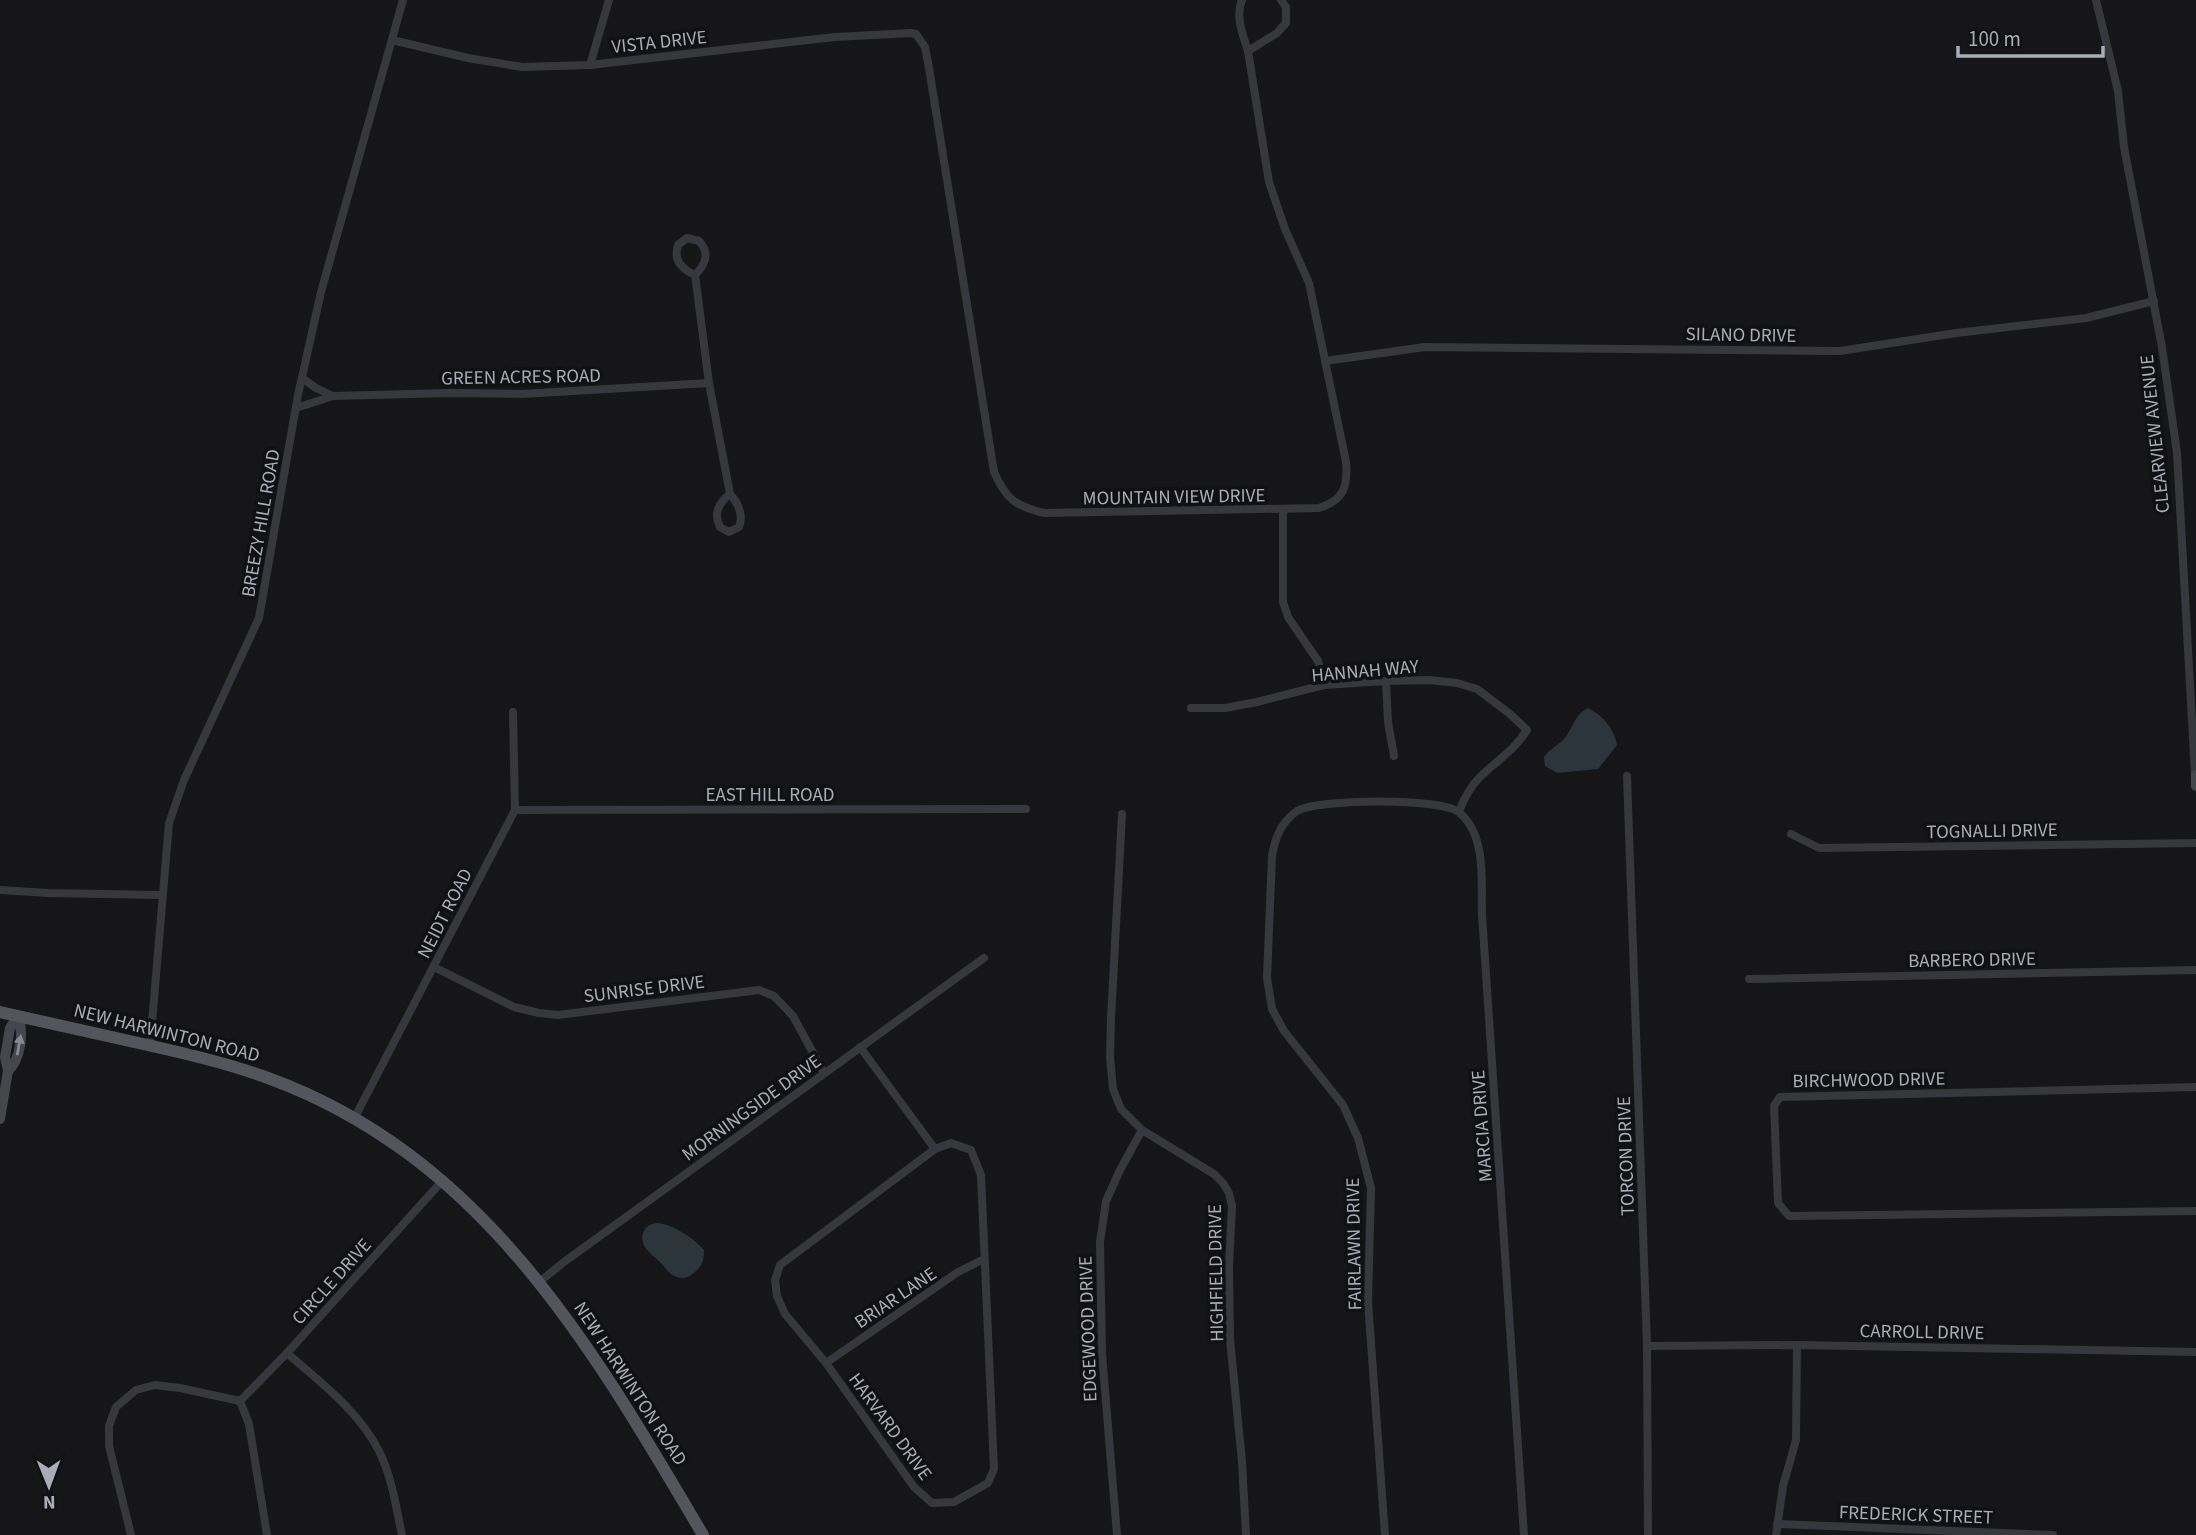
<svg xmlns="http://www.w3.org/2000/svg" width="2196" height="1535" viewBox="0 0 2196 1535" font-family="'Source Sans 3',sans-serif">
	<style>
		.water { fill: #2c353c }
		.lines { fill: none; stroke-linecap: round; stroke-linejoin: round }
		.street { stroke: #37383d; stroke-width: 8 }
		.secondary { stroke: #45474d; stroke-width: 10 }
		.primary { stroke: #53555c; stroke-width: 12 }
		.oneway { fill: #858993 }
		.labels { text-anchor: middle; stroke-width: 7; stroke-linejoin: round; paint-order: stroke }
		.street-label { font-size: 19px; fill: #a8adb8; stroke: #111113 }
	</style>
	<rect width="100%" height="100%" fill="#161618"/>
	<g class="water">
		<path d="M 1588,708 C 1603,716 1614,728 1617,745 L 1598,769 L 1557,773 L 1545,766 L 1544,757 C 1549,750 1555,747 1562,741 C 1573,731 1573,715 1588,708 Z"/>
		<path d="M 657,1223 C 672,1224 694,1238 704,1250 C 704,1259 703,1264 697,1270 C 691,1276 685,1280 677,1277 C 669,1275 666,1268 661,1263 C 656,1258 649,1253 645,1247 C 638,1235 645,1224 657,1223 Z"/>
	</g>
	<g class="lines">
		<g class="street">
			<polyline points="2096,0 2118,91 2124,147 2162,347 2177,453 2195,775"/>
			<path d="M 392,40 L 468,58 L 522,67 L 590,65 L 835,37 L 911,33 L 916,34 L 925,47 L 929,68 L 994,472 C 1006,499 1015,506 1044,513 L 1319,508 C 1344,500 1348,487 1346,462 L 1309,283 L 1285,229 L 1269,182 L 1248,51 C 1243,36 1235,15 1242,0"/>
			<polyline points="1248,51 1277,33 1286,23 1286,7 1281,0"/>
			<polyline points="590,65 609,0"/>
			<path d="M 695,275 C 682,269 673,261 678,245 L 687,238 L 699,241 C 710,253 706,264 695,275 L 709,383 L 730,494 C 738,503 744,514 739,527 L 729,532 L 720,527 C 713,514 719,502 730,494"/>
			<polyline points="1325,361 1425,347 1840,351 1956,333 2086,318 2154,301"/>
			<polyline points="302,378 316,388 333,396"/>
			<polyline points="296,408 333,396 449,393 522,394 709,383"/>
			<polyline points="1283,510 1283,602 1288,617 1318,661 1324,685"/>
			<polyline points="1386,681 1388,722 1394,756"/>
			<path d="M 1191,708 L 1225,708 L 1257,702 L 1324,685 L 1386,681 L 1429,680 L 1457,683 L 1477,689 L 1510,714 L 1527,730 C 1513,752 1497,760 1479,778 C 1470,787 1464,799 1459,811"/>
			<polyline points="1627,776 1647,1346 1648,1535"/>
			<polyline points="515,810 1026,809"/>
			<polyline points="1122,814 1111,1018 1110,1057 1113,1089 1121,1109 1142,1130 1214,1174 1223,1183 1229,1193 1232,1206 1229,1267 1230,1339 1242,1462 1246,1535"/>
			<polyline points="1791,834 1819,848 2196,843"/>
			<polyline points="0,890 48,893 161,895"/>
			<polyline points="434,967 514,1007 539,1013 558,1015 759,990 774,996 793,1016 824,1073"/>
			<polyline points="1749,979 2196,970"/>
			<polyline points="150,1046 169,823 184,780 259,618 298,395 321,292 403,0"/>
			<polyline points="860,1047 935,1149"/>
			<polyline points="2196,1087 1780,1097 1774,1106 1778,1203 1789,1216 2196,1211"/>
			<polyline points="355,1117 515,810 513,712"/>
			<polygon points="951,1143 971,1150 981,1175 994,1469 988,1483 954,1502 932,1503 914,1487 826,1363 785,1314 777,1296 775,1280 780,1265 935,1149"/>
			<polyline points="538,1283 564,1262 984,958"/>
			<polyline points="1647,1346 1797,1345 2196,1352"/>
			<path d="M 287,1353 C 321,1383 359,1411 379,1451 C 392,1477 396,1507 402,1535"/>
			<polyline points="826,1363 958,1272 984,1259"/>
			<polyline points="240,1401 249,1424 267,1535"/>
			<polyline points="1777,1524 2053,1535"/>
			<polyline points="131,1535 109,1446 109,1426 116,1407 136,1390 155,1385 180,1388 240,1401 287,1353 443,1180"/>
			<polyline points="1117,1535 1102,1354 1100,1242 1106,1201 1120,1170 1142,1130"/>
			<path d="M 1385,1535 L 1368,1302 L 1371,1188 L 1358,1138 L 1343,1105 L 1284,1031 L 1272,1009 L 1267,978 L 1272,856 C 1275,838 1281,822 1297,811 C 1316,799 1443,797 1460,813 C 1487,837 1481,882 1482,915 L 1524,1535"/>
			<polyline points="1776,1535 1783,1486 1796,1440 1797,1345"/>
		</g>
		<g class="secondary">
			<polyline points="2196,775 2196,786"/>
			<path d="M 8,1071 C 21,1059 24,1032 18,1016"/>
			<polyline points="0,1119 8,1071 5,1057 10,1028 18,1016"/>
		</g>
		<path class="primary" d="M 0,1012 C 45,1022 90,1032 134,1042 C 179,1052 224,1062 268,1078 C 484,1157 592,1347 703,1535"/>
	</g>
	<defs><path id="oneway-solid" d="M-6-.8H1V-3.2L6.5 0L1 3.2V.8H-6Z" transform="scale(1.75)"/></defs>
	<use class="oneway" href="#oneway-solid" transform="translate(19 1045) rotate(-80)"/>
	<g class="labels">
		<g class="street-label">
			<text transform="translate(659 41) rotate(-6)" y="7">VISTA DRIVE</text>
			<text transform="translate(1741 334) rotate(1)" y="7">SILANO DRIVE</text>
			<text transform="translate(521 376) rotate(-1)" y="7">GREEN ACRES ROAD</text>
			<text transform="translate(2154 434) rotate(-96)" y="7">CLEARVIEW AVENUE</text>
			<text transform="translate(1174 496) rotate(-1)" y="7">MOUNTAIN VIEW DRIVE</text>
			<text transform="translate(260 523) rotate(-80)" y="7">BREEZY HILL ROAD</text>
			<text transform="translate(1365 670) rotate(-5)" y="7">HANNAH WAY</text>
			<text x="770" y="801">EAST HILL ROAD</text>
			<text transform="translate(1992 830) rotate(-1)" y="7">TOGNALLI DRIVE</text>
			<text transform="translate(444 913) rotate(-63)" y="7">NEIDT ROAD</text>
			<text transform="translate(1972 959) rotate(-1)" y="7">BARBERO DRIVE</text>
			<text transform="translate(644 988) rotate(-7)" y="7">SUNRISE DRIVE</text>
			<text transform="translate(167 1032) rotate(14)" y="7">NEW HARWINTON ROAD</text>
			<text transform="translate(1869 1079) rotate(-1)" y="7">BIRCHWOOD DRIVE</text>
			<text transform="translate(751 1107) rotate(-36)" y="7">MORNINGSIDE DRIVE</text>
			<text transform="translate(1481 1126) rotate(-94)" y="7">MARCIA DRIVE</text>
			<text transform="translate(1625 1156) rotate(-92)" y="7">TORCON DRIVE</text>
			<text transform="translate(1353 1244) rotate(-91)" y="7">FAIRLAWN DRIVE</text>
			<text transform="translate(1215 1273) rotate(-91)" y="7">HIGHFIELD DRIVE</text>
			<text transform="translate(331 1281) rotate(-48)" y="7">CIRCLE DRIVE</text>
			<text transform="translate(895 1297) rotate(-34)" y="7">BRIAR LANE</text>
			<text transform="translate(1087 1329) rotate(-92)" y="7">EDGEWOOD DRIVE</text>
			<text transform="translate(1922 1331) rotate(1)" y="7">CARROLL DRIVE</text>
			<text transform="translate(631 1383) rotate(57)" y="7">NEW HARWINTON ROAD</text>
			<text transform="translate(891 1426) rotate(54)" y="7">HARVARD DRIVE</text>
			<text transform="translate(1916 1514) rotate(2)" y="7">FREDERICK STREET</text>
		</g>
	</g>
	<g transform="translate(49 1486) rotate(179)" stroke="#111113" stroke-width="5" paint-order="stroke">
	<path d="M0-5L12 26L0 18L-12 26Z" fill="#a8adb8"/>
	<text y="-10" font-size="19" font-weight="bold" text-anchor="middle" fill="#a8adb8">N</text>
	</g>
	<path d="M1958 46v10h145v-10" fill="none" stroke="#a8adb8" stroke-width="3.5"/>
	<text x="1968" y="46" font-size="21" fill="#a8adb8" stroke="#111113" stroke-width="5" paint-order="stroke">100 m</text>
</svg>
